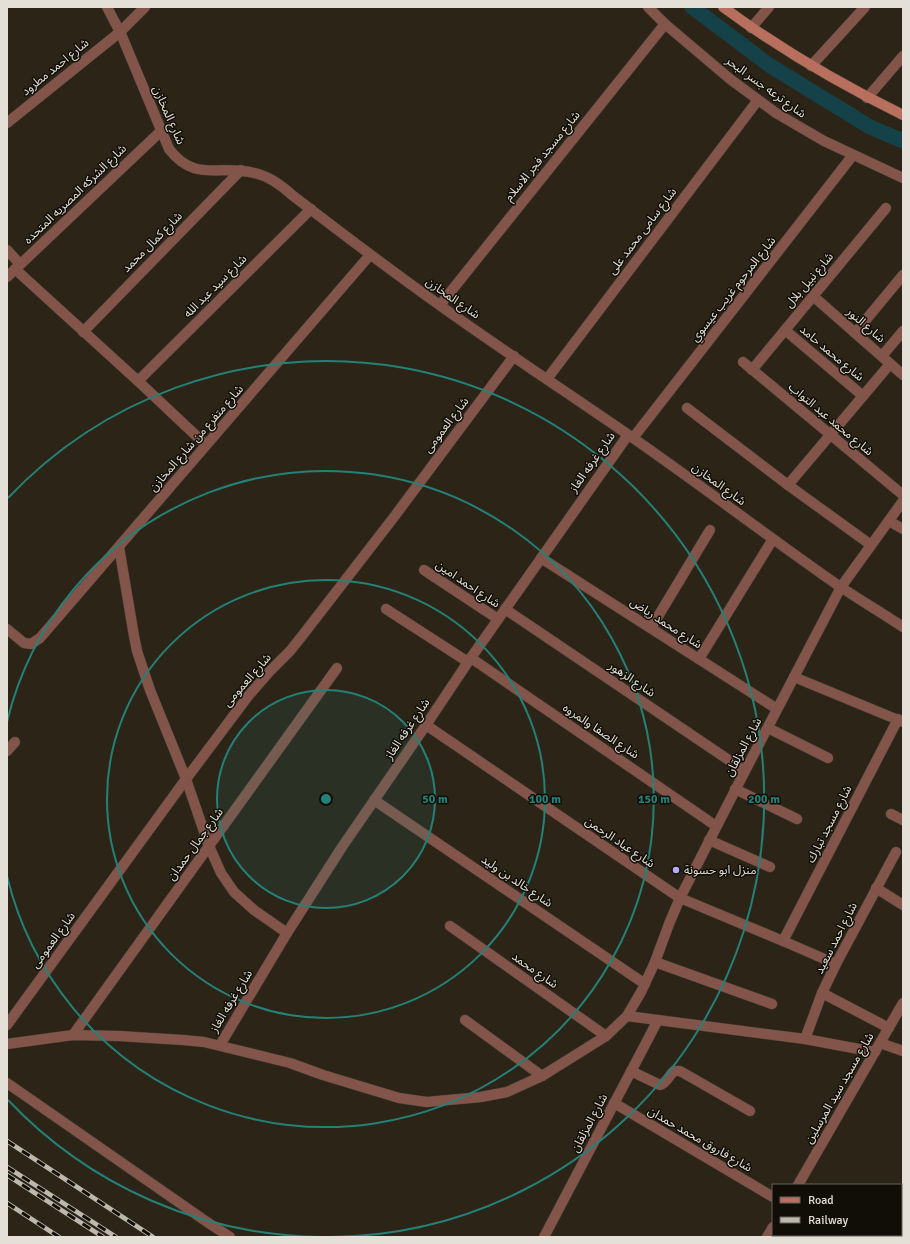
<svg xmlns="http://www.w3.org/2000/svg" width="910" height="1244" viewBox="0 0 910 1244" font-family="Signika,'Noto Sans Arabic',sans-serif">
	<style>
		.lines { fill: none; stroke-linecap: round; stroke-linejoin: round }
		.canal { stroke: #154249; stroke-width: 15 }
		.street-casing { stroke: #463f32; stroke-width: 11 }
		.secondary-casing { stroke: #463f32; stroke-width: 11 }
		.street { stroke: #83554a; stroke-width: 10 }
		.secondary { stroke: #b86f5e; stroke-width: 10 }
		.rail-casing { stroke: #bdb8ae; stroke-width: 4.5 }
		.rail { stroke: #110e08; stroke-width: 3; stroke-dasharray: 9; stroke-linecap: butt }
		.ring { fill: none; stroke: #248178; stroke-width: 2 }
		.poi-dot { fill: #b2adf9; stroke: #110e08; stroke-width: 1.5 }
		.labels { text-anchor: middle; stroke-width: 3; stroke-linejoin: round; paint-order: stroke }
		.street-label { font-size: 12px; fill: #e4e0d7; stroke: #110e08 }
		.poi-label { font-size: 12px; fill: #e4e0d7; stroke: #110e08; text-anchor: start }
		.centre { fill: #248178; stroke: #110e08; stroke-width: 2 }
		.ring-label { font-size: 12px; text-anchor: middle; font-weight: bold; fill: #248178; stroke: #110e08; stroke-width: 3; stroke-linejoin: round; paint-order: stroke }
	</style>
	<rect width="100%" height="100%" fill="#2c2517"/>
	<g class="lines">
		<polyline class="canal" points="692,7 769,65 870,127 903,141"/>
		<g class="street-casing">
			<g id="street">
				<path d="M 107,7 L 121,34 L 169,149 C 195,183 220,164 254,173 C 269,176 281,185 292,195 C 340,232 389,269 438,304 C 502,350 568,393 633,438 C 702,486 770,538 839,586 C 860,600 882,613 903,627"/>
				<polyline points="648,7 665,24 730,79 776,113 824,141 903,178"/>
				<polyline points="751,28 769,7"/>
				<polyline points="811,66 865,7"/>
				<polyline points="867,98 903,56"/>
				<polyline points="7,123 120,32 145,7"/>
				<polyline points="7,250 20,264"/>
				<polyline points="15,269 138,381 206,445"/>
				<polyline points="7,277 161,131"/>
				<polyline points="813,296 903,375"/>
				<polyline points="440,305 665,24"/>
				<polyline points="785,330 863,396"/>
				<polyline points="83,332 241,170"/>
				<polyline points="855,333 903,275"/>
				<polyline points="882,356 903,331"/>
				<polyline points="743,362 903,495"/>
				<polyline points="752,370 886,208"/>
				<polyline points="547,379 758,100"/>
				<polyline points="138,381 311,209"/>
				<polyline points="687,408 788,485 871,545"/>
				<polyline points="633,438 853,155"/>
				<polyline points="788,485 890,364"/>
				<polyline points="889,521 903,529"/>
				<polyline points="119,547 134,636 137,651 150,690 186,779 209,846 221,873 234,892 254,910 287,933"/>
				<polyline points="541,558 777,709"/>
				<polyline points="424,570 498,619"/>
				<polyline points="386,609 468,662"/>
				<polyline points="505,609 745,771"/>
				<polyline points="651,628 710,530"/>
				<polyline points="7,629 24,643 31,644 40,638 370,255"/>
				<polyline points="471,658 716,826"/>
				<polyline points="699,659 773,539"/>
				<polyline points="794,677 903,722"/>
				<polyline points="426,725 680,898 783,941 836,964"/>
				<polyline points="768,728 828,758"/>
				<polyline points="7,751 15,742"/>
				<polyline points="735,789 797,819"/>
				<polyline points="374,800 645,984"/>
				<polyline points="891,814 903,820"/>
				<polyline points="709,840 770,867"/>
				<polyline points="876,888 903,905"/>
				<polyline points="450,926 606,1036"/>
				<polyline points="783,941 898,719"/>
				<polyline points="655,962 772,1004"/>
				<polyline points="822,993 889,1028"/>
				<polyline points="627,1016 805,1039 875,1052"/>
				<polyline points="465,1020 542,1076"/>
				<polyline points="7,1025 186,779 249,695 270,671 290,651 302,636 394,517 514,356"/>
				<polyline points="73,1035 337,668"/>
				<polyline points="805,1039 822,993 836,964 896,852"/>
				<polyline points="880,1043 903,1051"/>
				<polyline points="7,1044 73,1035 119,1036 183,1040 204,1042 290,1063 323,1075 399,1098 427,1102 481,1097 507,1092 542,1076 606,1036 627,1016 641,992 655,962 669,924 680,898 745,771 841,587 903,501"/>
				<polyline points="220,1045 287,933 342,847 426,725 468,662 628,435"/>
				<path d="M 631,1071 L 660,1085 C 667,1083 669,1075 674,1071 L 680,1071 L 750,1111"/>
				<polyline points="7,1083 207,1222 230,1237"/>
				<polyline points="614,1103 773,1197"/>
				<polyline points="798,1185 903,1003"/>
				<polyline points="544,1237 658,1020"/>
				<polyline points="767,1237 773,1227"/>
			</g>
		</g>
		<g class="secondary-casing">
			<path id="secondary" d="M 723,7 C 780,49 840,84 903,115"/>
		</g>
		<use href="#street" class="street"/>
		<use href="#secondary" class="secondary"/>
		<g class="rail-casing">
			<g id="rail">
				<polyline points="7,1141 153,1237"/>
				<polyline points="7,1167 116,1237"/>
				<polyline points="7,1175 103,1237"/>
				<polyline points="7,1203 59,1237"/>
			</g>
		</g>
		<use href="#rail" class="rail"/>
	</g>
	<circle cx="326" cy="799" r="109" fill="#248178" fill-opacity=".12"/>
	<g class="ring">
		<circle cx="326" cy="799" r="109"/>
		<circle cx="326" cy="799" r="219"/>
		<path d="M7 722A328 328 0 1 1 7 876"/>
		<path d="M322 1237A438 438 0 0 1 8 1100M8 498A438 438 0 1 1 330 1237"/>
	</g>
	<circle class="poi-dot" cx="676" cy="870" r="4"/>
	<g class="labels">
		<g class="street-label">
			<text transform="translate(55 67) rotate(-39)" y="4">شارع احمد مطرود</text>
			<text transform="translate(766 87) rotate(36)" y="4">شارع ترعه جسر البحر</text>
			<text transform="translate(169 115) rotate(66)" y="4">شارع المخازن</text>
			<text transform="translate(542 156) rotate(-51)" y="4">شارع مسجد فجر الاسلام</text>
			<text transform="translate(75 194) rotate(-44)" y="4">شارع الشركه المصريه المتحده</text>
			<text transform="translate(642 231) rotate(-53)" y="4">شارع سامى محمد على</text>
			<text transform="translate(152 242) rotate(-45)" y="4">شارع كمال محمد</text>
			<text transform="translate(809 280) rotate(-50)" y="4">شارع نبيل بلال</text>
			<text transform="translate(215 286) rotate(-45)" y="4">شارع سيد عبد الله</text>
			<text transform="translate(733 289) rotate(-52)" y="4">شارع المرحوم غريب عيسوي</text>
			<text transform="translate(453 298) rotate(35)" y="4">شارع المخازن</text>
			<text transform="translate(866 325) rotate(41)" y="4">شارع النور</text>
			<text transform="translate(832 353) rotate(40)" y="4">شارع محمد حامد</text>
			<text transform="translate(831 419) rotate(40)" y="4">شارع محمد عبد التواب</text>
			<text transform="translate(446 425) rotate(-53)" y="4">شارع العمومى</text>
			<text transform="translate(196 438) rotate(-49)" y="4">شارع متفرع من شارع المخازن</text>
			<text transform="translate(592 462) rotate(-55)" y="4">شارع غرفه الغاز</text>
			<text transform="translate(719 484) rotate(36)" y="4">شارع المخازن</text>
			<text transform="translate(468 584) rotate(34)" y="4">شارع احمد امين</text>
			<text transform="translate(666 623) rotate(33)" y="4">شارع محمد رياض</text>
			<text transform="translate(632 679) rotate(34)" y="4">شارع الزهور</text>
			<text transform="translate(247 680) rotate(-49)" y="4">شارع العمومى</text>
			<text transform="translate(407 729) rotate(-56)" y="4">شارع غرفه الغاز</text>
			<text transform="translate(601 731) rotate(34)" y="4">شارع الصفا والمروه</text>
			<text transform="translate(743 747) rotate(-62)" y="4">شارع المزلقان</text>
			<text transform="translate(829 824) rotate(-63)" y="4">شارع مسجد تبارك</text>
			<text transform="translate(620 842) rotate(34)" y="4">شارع عباد الرحمن</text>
			<text transform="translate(195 844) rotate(-54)" y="4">شارع جمال حمدان</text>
			<text transform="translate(517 881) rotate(34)" y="4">شارع خالد بن وليد</text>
			<text transform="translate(836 938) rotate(-63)" y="4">شارع احمد سعيد</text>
			<text transform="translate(53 940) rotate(-54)" y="4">شارع العمومى</text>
			<text transform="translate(535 970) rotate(35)" y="4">شارع محمد</text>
			<text transform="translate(231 1001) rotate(-59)" y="4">شارع غرفه الغاز</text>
			<text transform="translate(839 1088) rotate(-60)" y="4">شارع مسجد سيد المرسلين</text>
			<text transform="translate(589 1123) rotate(-62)" y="4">شارع المزلقان</text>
			<text transform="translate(700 1139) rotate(30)" y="4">شارع فاروق محمد حمدان</text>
		</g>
		<g class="poi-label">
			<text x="684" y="874">منزل ابو حسونة</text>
		</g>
	</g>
	<circle cx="326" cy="799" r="6" class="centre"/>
	<g class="ring-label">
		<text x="435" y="803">50 m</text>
		<text x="545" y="803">100 m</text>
		<text x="654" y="803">150 m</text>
		<text x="764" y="803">200 m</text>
	</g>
	<rect width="910" height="1244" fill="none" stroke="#e4e0d7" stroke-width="16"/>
	<rect x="772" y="1184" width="130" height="52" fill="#110e08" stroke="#65625b"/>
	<rect x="780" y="1197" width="20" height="6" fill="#b86f5e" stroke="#65625b"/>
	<text x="808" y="1204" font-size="12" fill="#e4e0d7">Road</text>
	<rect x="780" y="1217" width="20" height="6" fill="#bdb8ae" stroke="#65625b"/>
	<text x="808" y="1224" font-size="12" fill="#e4e0d7">Railway</text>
</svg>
